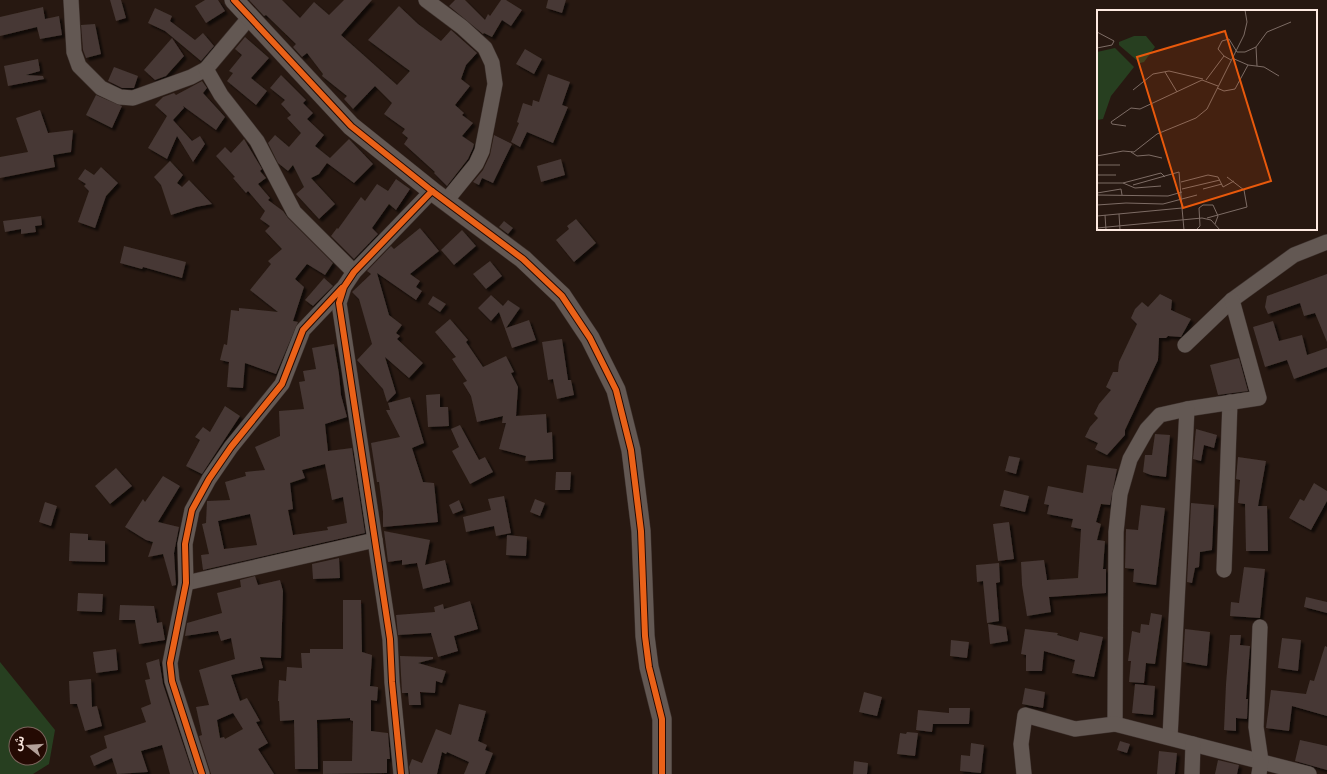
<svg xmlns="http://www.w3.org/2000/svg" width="1327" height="774" viewBox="0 0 1327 774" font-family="'Crimson Pro','Noto Sans Arabic',serif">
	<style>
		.green { fill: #273f20; fill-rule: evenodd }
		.building { fill: #463834; fill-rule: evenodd; filter: url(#shadow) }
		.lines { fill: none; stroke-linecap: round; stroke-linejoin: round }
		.minor-casing { stroke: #3e322e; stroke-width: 16 }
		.tertiary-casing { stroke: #3e322e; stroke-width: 20 }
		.minor { stroke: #635853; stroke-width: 15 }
		.tertiary { stroke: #635853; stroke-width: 19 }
		.cycleway-casing { stroke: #240a03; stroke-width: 8 }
		.cycleway { stroke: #ea6118; stroke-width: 6 }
		.inset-road { fill: none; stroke: #7d6c65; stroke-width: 1 }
		.view { fill: #e8590c; fill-opacity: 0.15; stroke: #e8590c; stroke-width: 2 }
		.inset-edge { fill: none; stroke: #feeae2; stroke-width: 2 }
	</style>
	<defs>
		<filter id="shadow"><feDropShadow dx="3" dy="3" stdDeviation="1" flood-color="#0009"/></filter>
	</defs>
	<rect width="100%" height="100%" fill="#271811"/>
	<path class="green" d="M 0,662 L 55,730 L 49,764 L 33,774 L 0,774 ZM 16,734 L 40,734 L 40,758 L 16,758 Z"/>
	<g class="building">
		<polygon points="110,0 121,0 126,18 116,21"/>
		<polygon points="205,0 218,0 225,11 206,23 195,6"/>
		<polygon points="249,0 282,0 300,18 314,2 329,15 344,0 372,0 341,35 397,85 410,71 368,40 399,6 418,24 441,41 451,30 477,53 466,65 461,79 470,86 455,105 464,113 462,115 473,123 462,136 474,144 473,148 468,159 447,186 434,173 435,172 404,144 408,138 402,133 405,129 384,114 392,103 375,86 353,109 344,99 347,96 322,76 323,74 307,53 302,57 293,47 296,44 266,15 264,16"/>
		<polygon points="455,0 465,0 485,20 488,14 490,16 501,0 506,0 522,10 511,26 502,20 492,37 484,33 483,34 449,6"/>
		<polygon points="548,0 566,0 562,13 546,8"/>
		<polygon points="43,7 45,19 59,16 62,35 40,39 37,27 0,36 0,17"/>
		<polygon points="155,8 172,16 170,21 195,40 203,33 214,46 201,61 165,31 148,23"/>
		<polygon points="95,24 101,54 86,58 83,50 81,25"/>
		<polygon points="245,37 269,58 251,78 267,91 256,105 227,81 233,73 229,71 242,55 235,49"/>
		<polygon points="172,38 184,56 166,76 155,80 144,70"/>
		<polygon points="525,49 542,59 534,74 516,64"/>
		<polygon points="38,59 40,71 26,75 43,76 44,79 8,86 4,66"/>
		<polygon points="114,67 138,76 134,88 122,88 108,81"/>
		<polygon points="548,74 570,82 562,105 568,107 553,143 527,132 520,147 511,142 519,123 517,122 523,103 532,106 533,100 539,102"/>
		<polygon points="281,75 306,100 303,103 313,113 307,119 324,135 315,146 330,158 349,139 373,164 354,183 327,163 319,174 311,178 335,204 319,219 296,194 304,187 293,165 288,171 278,163 268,143 275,135 289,147 301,133 287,118 291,115 281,104 285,100 270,88"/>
		<polygon points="202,81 207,88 203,93 225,117 216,130 183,106 184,108 173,120 192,141 200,136 205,144 193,162 177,136 167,159 148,148 167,116 155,105 163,97 174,93 176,95"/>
		<polygon points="96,95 122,106 112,128 86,115"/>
		<polygon points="40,110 48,133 73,130 71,152 53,155 55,167 0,178 0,157 28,152 16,118"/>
		<polygon points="494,135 512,144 493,183 482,178 479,185 473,182 483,170 490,155"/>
		<polygon points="244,139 262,169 260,171 266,178 258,184 270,198 268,200 283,211 288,218 333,263 325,275 307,264 295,279 304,287 293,321 298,322 276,374 245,363 243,388 227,387 229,362 220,360 224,344 227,345 231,310 239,311 239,308 278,312 250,290 271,264 268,261 282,249 265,231 270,226 260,219 265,211 248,191 246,193 233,178 235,177 216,156 225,147 231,153"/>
		<polygon points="561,159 565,175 541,182 537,166"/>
		<polygon points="170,161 183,175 177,183 182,187 189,180 212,204 196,207 171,215 161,185 154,177"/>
		<polygon points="101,167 118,183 106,196 95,228 78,222 89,191 84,186 86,184 78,179 85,169 94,175"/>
		<polygon points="396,179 410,189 396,210 389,204 372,228 378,234 354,259 331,236 337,228 338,229 361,197 365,201 377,184 388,191"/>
		<polygon points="41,216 42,225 35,226 36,232 21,234 21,229 5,232 3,221"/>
		<polygon points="576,219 596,243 574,262 556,240 569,229 567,226"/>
		<polygon points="504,221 513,228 508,234 499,227"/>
		<polygon points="420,228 439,251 410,274 420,281 416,287 422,291 416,300 377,273 389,315 402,325 396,333 400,336 397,339 423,363 409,378 385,357 396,393 387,402 383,389 357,360 372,344 359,299 352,292 371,274 367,271 391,246 394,249"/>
		<polygon points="462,230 476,246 454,265 441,250"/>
		<polygon points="124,246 186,262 182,278 143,267 142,269 120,263"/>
		<polygon points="490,261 502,276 486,289 473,274"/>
		<polygon points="1327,274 1327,342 1315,313 1304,316 1300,303 1268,314 1265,307 1267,296"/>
		<polygon points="324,278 333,286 313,306 305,300"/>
		<polygon points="1160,294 1172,300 1171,310 1191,319 1181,337 1168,336 1166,338 1159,338 1158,360 1125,430 1125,435 1107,455 1095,449 1098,443 1085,437 1090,427 1098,418 1094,414 1099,404 1111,390 1106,387 1113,372 1118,372 1119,362 1137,324 1131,318 1135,309 1142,302 1148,307"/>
		<polygon points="491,295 503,306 508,300 520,308 506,328 529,320 536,340 512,348 499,312 491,321 478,308"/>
		<polygon points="433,296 446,304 440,312 428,304"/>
		<polygon points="450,319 468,340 466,342 483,367 506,356 514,372 511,373 518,387 516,416 546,414 547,433 552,432 553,459 525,461 526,456 499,449 506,423 502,423 503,416 477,422 471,396 463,383 467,381 452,359 456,357 435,332"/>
		<polygon points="1273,321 1279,341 1302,335 1307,355 1327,348 1327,367 1294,379 1287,360 1265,367 1253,327"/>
		<polygon points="562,339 568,380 571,380 574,395 557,399 553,379 548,380 542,342"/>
		<path d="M 334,344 L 339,374 L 341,395 L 347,417 L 325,424 L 328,451 L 352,448 L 365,533 L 203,570 L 201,555 L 209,554 L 202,524 L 206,523 L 207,501 L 230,500 L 225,482 L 246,476 L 245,472 L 265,470 L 255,447 L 280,436 L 279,411 L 304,409 L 299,382 L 305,381 L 303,371 L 316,369 L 312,348 ZM 325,464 L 332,500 L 343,497 L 347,523 L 327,527 L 328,530 L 293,535 L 288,510 L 293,509 L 290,483 L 305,478 L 302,470 ZM 250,514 L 257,545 L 224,549 L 218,521 Z"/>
		<polygon points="1239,358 1248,391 1218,395 1210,365"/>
		<polygon points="440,394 440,407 448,407 449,426 428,427 426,395"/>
		<polygon points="410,397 424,443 412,448 423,482 434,483 438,522 383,527 383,512 379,482 377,482 371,443 400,437 386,410 390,410 388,403"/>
		<polygon points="225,406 240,416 202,474 186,466 200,440 195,437 203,427 210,432"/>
		<polygon points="460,425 479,460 485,457 493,472 470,484 452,451 459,447 451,429"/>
		<polygon points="1196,429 1217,435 1214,448 1204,445 1201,461 1193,459"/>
		<polygon points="1155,434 1170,435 1166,477 1151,475 1143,472 1145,455 1152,455"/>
		<polygon points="1009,456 1020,458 1016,474 1005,471"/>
		<polygon points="1238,457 1266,461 1258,506 1267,506 1268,551 1246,551 1245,504 1238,503 1240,480 1236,479"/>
		<polygon points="1087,465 1117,469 1110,505 1101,504 1096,522 1101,524 1097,540 1105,541 1103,569 1106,569 1106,593 1049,597 1051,612 1027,616 1022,585 1021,562 1044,560 1047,580 1078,578 1081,529 1071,527 1073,519 1047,514 1049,505 1044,504 1048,486 1083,493"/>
		<polygon points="116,468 132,486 110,504 95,486"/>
		<polygon points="556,472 571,472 570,490 555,490"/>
		<polygon points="163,476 180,486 158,522 179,527 174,553 176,585 172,586 163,554 148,557 153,542 146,540 125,527 143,499 145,502"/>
		<polygon points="1314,483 1327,491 1327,501 1311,530 1289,518 1300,499 1304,501"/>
		<polygon points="1004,490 1029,496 1025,512 1000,506"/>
		<polygon points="504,496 511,533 496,536 494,526 466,532 463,517 491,510 488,499"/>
		<polygon points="535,499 545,503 540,516 530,512"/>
		<polygon points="459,500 463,510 453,514 449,505"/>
		<polygon points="45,502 57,506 51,526 39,522"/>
		<polygon points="1191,503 1214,505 1212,550 1200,552 1199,567 1195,568 1192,583 1187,582"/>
		<polygon points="1141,505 1165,508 1156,585 1133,582 1134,569 1125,568 1126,529 1138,530"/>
		<polygon points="1009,522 1014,559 998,561 993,524"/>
		<polygon points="384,531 430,540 425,565 445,560 450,582 423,589 417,563 402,565 402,560 388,562"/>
		<polygon points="70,533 88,534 88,540 105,541 105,562 69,561"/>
		<polygon points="507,535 527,537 526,556 506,555"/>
		<polygon points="339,558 340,578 313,579 312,564"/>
		<polygon points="999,563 1000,582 996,583 999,621 987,623 983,581 977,582 976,565"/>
		<polygon points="1244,567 1265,569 1260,618 1230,616 1231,602 1239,603"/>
		<path d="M 255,576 L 258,585 L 280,580 L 283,591 L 281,658 L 260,657 L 263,668 L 231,675 L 240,701 L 247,698 L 260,721 L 256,722 L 268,743 L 258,749 L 274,774 L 211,774 L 199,736 L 202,735 L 196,707 L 209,705 L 199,670 L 235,659 L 231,638 L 221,641 L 218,631 L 185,636 L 187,623 L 222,613 L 217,593 L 241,587 L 240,580 ZM 233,713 L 243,729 L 225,739 L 224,737 L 220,738 L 217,720 Z"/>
		<polygon points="78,593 103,594 102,612 77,611"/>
		<polygon points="1306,597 1327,602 1327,613 1304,607"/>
		<polygon points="343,600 361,600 362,652 372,655 370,686 378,687 377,701 371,700 371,731 388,733 390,759 387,759 387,773 323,774 323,761 352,761 353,721 350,720 350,718 317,720 318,769 295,769 294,720 280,721 279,701 278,701 279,680 286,681 287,667 302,668 301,653 310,653 310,649 343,649"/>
		<polygon points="470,601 478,629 454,636 458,651 438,657 431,633 398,635 396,615 435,612 434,607 443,604 444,609"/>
		<polygon points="120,605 154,606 157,623 162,622 165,640 139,644 135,620 119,620"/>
		<polygon points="1151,613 1162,615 1155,664 1146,663 1144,683 1129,682 1131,661 1128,661 1132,631 1140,633 1141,624 1149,625"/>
		<polygon points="988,624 1006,627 1008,641 990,644"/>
		<polygon points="1025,629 1058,633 1057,635 1078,641 1080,632 1103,637 1094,677 1072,673 1075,660 1044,651 1042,671 1026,671 1026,655 1021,654"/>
		<polygon points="1185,629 1210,632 1207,666 1183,662"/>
		<polygon points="1230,635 1241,635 1240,645 1250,646 1246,699 1248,699 1247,719 1236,718 1236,731 1224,730 1226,684"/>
		<polygon points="1282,638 1301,640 1298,671 1278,668"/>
		<polygon points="951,640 969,642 967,658 950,656"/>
		<polygon points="1325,646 1327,647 1327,716 1292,706 1289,731 1266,728 1271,690 1306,694 1310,680 1314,681"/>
		<polygon points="116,649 118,670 96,673 93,652"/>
		<polygon points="400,656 433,657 433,659 418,663 446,671 442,683 436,681 435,693 420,692 421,705 409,705 408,693 402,693"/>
		<polygon points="159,659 163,684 193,774 170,774 162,745 141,751 148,772 117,774 112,758 94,766 90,756 107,748 104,736 146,722 141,708 151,704 145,680 150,679 146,663"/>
		<polygon points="91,679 92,707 97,706 102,726 85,731 77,704 70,704 69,681"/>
		<polygon points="1135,684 1155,686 1153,715 1132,713"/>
		<polygon points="1025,688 1045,692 1043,708 1022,704"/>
		<polygon points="864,692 882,697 877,716 859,712"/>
		<polygon points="459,704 486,711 478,741 487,745 485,750 493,753 485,774 464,774 469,762 447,752 446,754 442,752 437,774 410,774 409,767 412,759 422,763 436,729 451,735"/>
		<polygon points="949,708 970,708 969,724 933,724 932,732 916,730 918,710 949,713"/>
		<polygon points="907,732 918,733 915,756 897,754 900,733 906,734"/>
		<polygon points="1300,740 1327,746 1327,770 1295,761"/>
		<polygon points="1120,741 1130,744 1127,753 1117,750"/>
		<polygon points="971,743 984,745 981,773 960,771 961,755 970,756"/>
		<polygon points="1159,751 1177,753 1175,774 1157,774"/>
		<polygon points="1218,760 1239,765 1237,774 1215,774"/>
		<polygon points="854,761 868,763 867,774 853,774"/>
	</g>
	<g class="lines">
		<g class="minor-casing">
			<g id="minor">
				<polyline points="71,0 74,52 79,66 101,88 120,97 133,98 191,77 206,69 249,18"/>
				<polyline points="426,0 462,27 485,48 492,63 495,84 482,151 476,164 446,201"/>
				<polyline points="206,69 221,95 257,141 294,212 354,272"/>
				<polyline points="1185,345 1232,300 1294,255 1327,242"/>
				<polyline points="1224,570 1230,402"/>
				<polyline points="186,583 375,540"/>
				<polyline points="1115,724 1116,532 1120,494 1130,459 1147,429 1160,415 1187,409 1259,398 1232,300"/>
				<polyline points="1170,737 1187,409"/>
				<polyline points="202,774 172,681 170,663 186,583 185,544 192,510 209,479 231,447 282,384 303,330 342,289"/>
				<polyline points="401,774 392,682 390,639 339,303 344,287 354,272 432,191"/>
				<polyline points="1024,774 1021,744 1025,715 1075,729 1115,724 1309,774"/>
				<polyline points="1192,774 1193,744"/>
				<polyline points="1259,774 1261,761 1256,727 1260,627"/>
			</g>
		</g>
		<g class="tertiary-casing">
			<polyline id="tertiary" points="234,0 351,126 432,191 523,259 562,296 590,338 616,390 631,450 641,531 645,636 649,667 662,719 662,774"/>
		</g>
		<use href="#minor" class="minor"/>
		<use href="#tertiary" class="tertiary"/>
		<g class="cycleway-casing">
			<g id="cycleway">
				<polyline points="234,0 351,126 432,191 523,259 562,296 590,338 616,390 631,450 641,531 645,636 649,667 662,719 662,774"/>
				<polyline points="202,774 172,681 170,663 186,583 185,544 192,510 209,479 231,447 282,384 303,330 342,288"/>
				<polyline points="401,774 392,682 390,639 339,303 344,287 354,272 432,191"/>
			</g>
		</g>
		<use href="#cycleway" class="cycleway"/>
	</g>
	<g transform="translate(1097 10)">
		<rect width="220" height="220" fill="#271811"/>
		<path d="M 37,26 L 49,26 L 58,37 L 47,52 L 43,53 L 22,35 L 22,32 ZM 18,38 L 37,57 L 14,86 L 6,109 L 0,110 L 0,42 Z" fill="#273f20"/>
		<path class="inset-road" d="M 0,22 L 17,31 L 15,35 L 0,38M 159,37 L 160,56M 135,48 L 151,55 L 167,57 L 182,66M 134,50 L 127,46 L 121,39 L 125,31 L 132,29 L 140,42 L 148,42 L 159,37 L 170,22 L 194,12M 68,62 L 80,82M 109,70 L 127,46M 120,78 L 127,81 L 138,79 L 151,55M 36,80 L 56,64 L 72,61 L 106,69M 29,116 L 15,114 L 14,112 L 34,98 L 43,99 L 105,70 L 121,76M 34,142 L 40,146 L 52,145 L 65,148M 0,146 L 26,141 L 37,142 L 60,124 L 99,108 L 110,99 L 147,25 L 150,12 L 148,0M 0,155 L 23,155M 0,165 L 19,165M 84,172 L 111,165 L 121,167 L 126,177 L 137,171M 0,173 L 26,173 L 38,178 L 64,176M 26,173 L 64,163 L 68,167M 36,175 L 82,162 L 85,198M 85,179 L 123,170M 106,179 L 125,174M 0,183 L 24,179 L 25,185M 0,185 L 71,186 L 85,182M 0,195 L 29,193 L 66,194 L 100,185M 22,204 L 23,220M 8,205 L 9,220M 0,206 L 85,198 L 87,220M 110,208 L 150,197 L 147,180 L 130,167M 0,218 L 105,208 L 114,210 L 123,220M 99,220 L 103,216 L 102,198 L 106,195 L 116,195 L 121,206 L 118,214"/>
		<path class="view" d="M 128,21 L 174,171 L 86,198 L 40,47 Z"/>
		<rect width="220" height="220" class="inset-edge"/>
	</g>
	<g transform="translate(28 746) rotate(287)"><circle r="19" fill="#240a03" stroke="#7b645c"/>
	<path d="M0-3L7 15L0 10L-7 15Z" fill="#b3a099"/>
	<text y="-6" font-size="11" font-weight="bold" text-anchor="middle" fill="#feeae2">ش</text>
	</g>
</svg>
